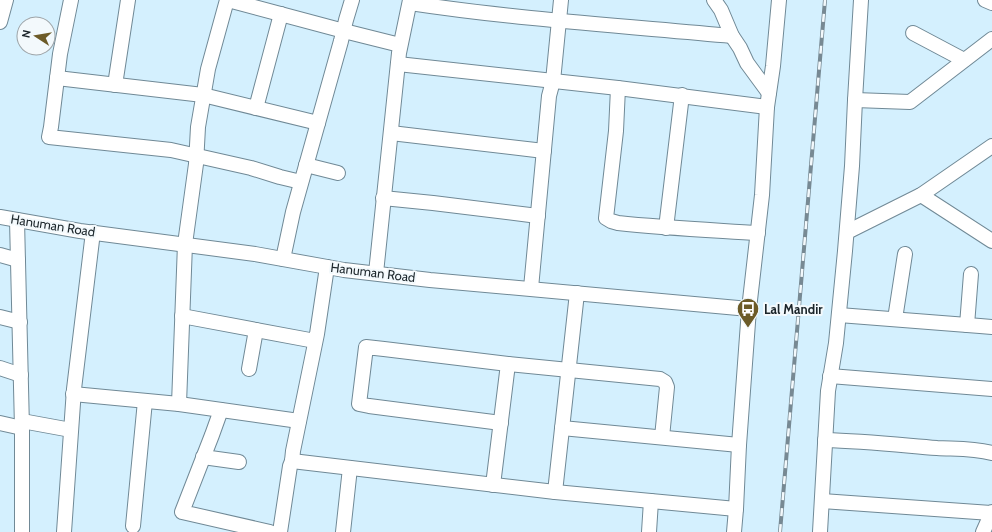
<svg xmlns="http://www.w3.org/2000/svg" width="992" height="532" viewBox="0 0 992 532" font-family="Cabin,sans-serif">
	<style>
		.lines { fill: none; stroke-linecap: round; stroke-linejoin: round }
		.minor-casing { stroke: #708996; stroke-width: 16 }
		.minor { stroke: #fff; stroke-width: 14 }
		.rail-casing { stroke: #778993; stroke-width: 4 }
		.rail { stroke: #f3f9fc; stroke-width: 2.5; stroke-dasharray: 8; stroke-linecap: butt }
		.labels { text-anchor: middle; stroke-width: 4; stroke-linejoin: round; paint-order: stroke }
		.street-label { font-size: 13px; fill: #1b252a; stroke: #f3f9fc }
		.poi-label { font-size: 13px; font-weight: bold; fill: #1b252a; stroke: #f3f9fc; text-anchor: start }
	</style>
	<rect width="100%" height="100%" fill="#d4f0fe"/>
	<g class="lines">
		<g class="minor-casing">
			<g id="minor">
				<polyline points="71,0 60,54 51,127 49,137 171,150 251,168 280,177 301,182"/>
				<polyline points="228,0 344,31 400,45"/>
				<polyline points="714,0 721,10 732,36 740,48 747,63 769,93"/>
				<polyline points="985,0 992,3"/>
				<path d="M 410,3 C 516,19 624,26 732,36"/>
				<polyline points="0,22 6,0"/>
				<polyline points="913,33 964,60"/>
				<polyline points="398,64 618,88 767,107"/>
				<polyline points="57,78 203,95 318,123"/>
				<polyline points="115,85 128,0"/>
				<path d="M 618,88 L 616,131 L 606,218 L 611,221 L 618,223 C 664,228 711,230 758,233"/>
				<polyline points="855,100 910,102 992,39"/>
				<polyline points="256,108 281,14"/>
				<polyline points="391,133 544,151"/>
				<polyline points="306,165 338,173"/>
				<polyline points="921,195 992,241"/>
				<polyline points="383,198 433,203 538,216"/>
				<polyline points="0,217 80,231 255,254 344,270 430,280 749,309"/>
				<polyline points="17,220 22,428 22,532"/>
				<polyline points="666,228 682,95"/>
				<polyline points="847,232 921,195 992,146"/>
				<polyline points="0,255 18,260"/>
				<polyline points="283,259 293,212 341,41 346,20 352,0"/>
				<polyline points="376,273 399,53 410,0"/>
				<polyline points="531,288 549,96 553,81 561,0"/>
				<polyline points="839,315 980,326 992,327"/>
				<polyline points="182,316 315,341"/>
				<polyline points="0,317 20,322"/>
				<polyline points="895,319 905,254"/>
				<polyline points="967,325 971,274"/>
				<polyline points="0,368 21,375"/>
				<polyline points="249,369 256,330"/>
				<polyline points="830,376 992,389"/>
				<polyline points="73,394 179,404 299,421"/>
				<polyline points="179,404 185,244 196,164 198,127 208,69 227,0"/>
				<polyline points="221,410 212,435 182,512 270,532"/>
				<polyline points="22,421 71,430"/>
				<polyline points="0,423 22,428"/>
				<polyline points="501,423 369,406 359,404 366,347 384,349 508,364 660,379 665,382 667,387 662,437"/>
				<polyline points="562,428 739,445"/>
				<path d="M 825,440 C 863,441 900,445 937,448 C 955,449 974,448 992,453"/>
				<polyline points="203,457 239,462"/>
				<polyline points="292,461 555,492 736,509"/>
				<polyline points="493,485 508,364"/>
				<polyline points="555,492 577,293"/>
				<polyline points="822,501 991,513"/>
				<polyline points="133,526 145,401"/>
				<polyline points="64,532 74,389 93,232"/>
				<polyline points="280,532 290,466 292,461 293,451 317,334 327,267"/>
				<polyline points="343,532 350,468"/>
				<polyline points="649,532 651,501"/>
				<polyline points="734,532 736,509 739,445 749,309 762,195 767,107 773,66 779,0"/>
				<polyline points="820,532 828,391 836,343 845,251 852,166 855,100 861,0"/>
				<polyline points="983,532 992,512"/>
			</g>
		</g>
		<use href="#minor" class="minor"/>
		<g class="rail-casing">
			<polyline id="rail" points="780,532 825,0"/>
		</g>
		<use href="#rail" class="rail"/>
	</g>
	<defs>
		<g id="bus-pin" transform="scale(1.15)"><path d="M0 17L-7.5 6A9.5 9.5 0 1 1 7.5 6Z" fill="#6c5b28" stroke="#f3f9fc"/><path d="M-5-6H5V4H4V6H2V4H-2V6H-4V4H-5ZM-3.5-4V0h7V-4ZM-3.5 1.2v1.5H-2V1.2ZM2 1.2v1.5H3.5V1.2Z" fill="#fff"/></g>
	</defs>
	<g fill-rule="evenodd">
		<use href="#bus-pin" x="748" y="309"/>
	</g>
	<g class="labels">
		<g class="street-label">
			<text transform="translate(53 225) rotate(9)" y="5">Hanuman Road</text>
			<text transform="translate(373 272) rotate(7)" y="5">Hanuman Road</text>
		</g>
		<g class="poi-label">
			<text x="764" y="314">Lal Mandir</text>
		</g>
	</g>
	<g transform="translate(36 36) rotate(282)"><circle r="19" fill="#f3f9fc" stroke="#9da4a8"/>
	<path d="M0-3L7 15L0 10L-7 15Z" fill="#6c5b28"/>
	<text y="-6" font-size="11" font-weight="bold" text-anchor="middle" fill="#1b252a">N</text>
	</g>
</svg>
